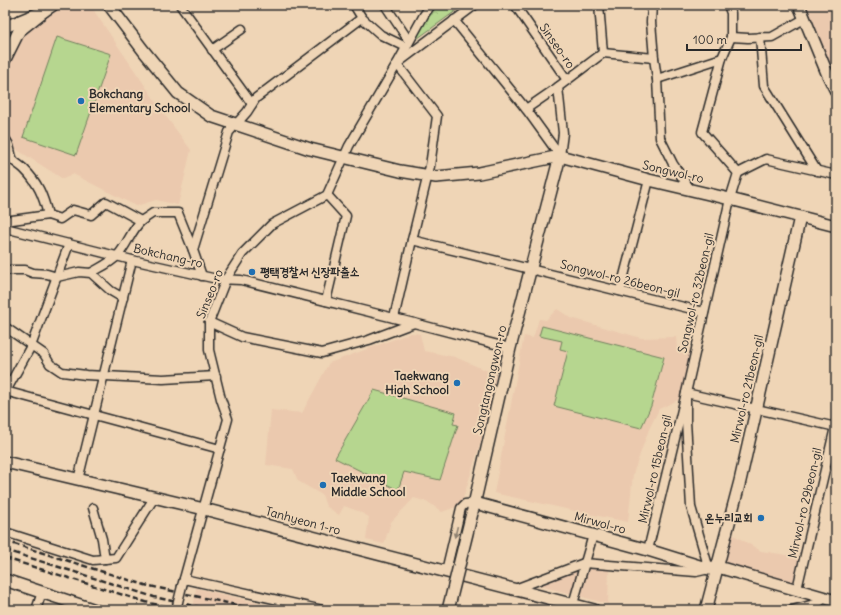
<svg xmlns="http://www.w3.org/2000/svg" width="841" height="615" viewBox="0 0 841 615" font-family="Delius,'Poor Story',sans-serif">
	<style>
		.built { fill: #ebc9ae }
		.grass { fill: #b6d68f; stroke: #70805d }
		.forest { fill: url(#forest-crowns); stroke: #70805d }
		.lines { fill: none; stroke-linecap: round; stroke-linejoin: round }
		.street-casing { stroke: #2b2b2b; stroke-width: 11 }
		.secondary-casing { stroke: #2b2b2b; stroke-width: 14 }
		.street { stroke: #efd5b6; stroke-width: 8 }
		.secondary { stroke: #efd5b6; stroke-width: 11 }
		.rail { stroke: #2b2b2b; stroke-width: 2.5; stroke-dasharray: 6 3; stroke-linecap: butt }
		.street-bridge-casing { stroke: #2b2b2b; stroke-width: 11; stroke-linecap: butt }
		.secondary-bridge-casing { stroke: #2b2b2b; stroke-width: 14; stroke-linecap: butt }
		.street-bridge { stroke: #efd5b6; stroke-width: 8 }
		.secondary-bridge { stroke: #efd5b6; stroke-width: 11 }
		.oneway { fill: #8d8070 }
		.poi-dot { fill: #1f6fb2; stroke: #efd5b6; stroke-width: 1.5 }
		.labels { text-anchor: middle; stroke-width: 4; stroke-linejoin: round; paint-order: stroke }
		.street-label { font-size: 12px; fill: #2b2b2b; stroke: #efd5b6 }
		.poi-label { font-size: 12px; font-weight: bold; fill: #2b2b2b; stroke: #efd5b6; text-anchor: start }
	</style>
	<defs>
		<pattern id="forest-crowns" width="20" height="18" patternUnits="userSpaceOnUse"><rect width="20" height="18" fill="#b6d68f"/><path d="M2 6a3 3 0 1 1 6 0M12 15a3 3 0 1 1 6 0" fill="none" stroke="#9db87c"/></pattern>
	</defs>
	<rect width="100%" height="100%" fill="#efd5b6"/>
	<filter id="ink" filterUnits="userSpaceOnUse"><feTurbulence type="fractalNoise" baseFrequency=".025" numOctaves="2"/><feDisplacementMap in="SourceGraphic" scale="8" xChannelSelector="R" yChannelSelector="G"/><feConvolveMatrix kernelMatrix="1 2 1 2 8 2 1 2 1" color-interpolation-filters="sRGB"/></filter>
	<g filter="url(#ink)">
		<g class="built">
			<polygon points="64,5 90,5 165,115 191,150 178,205 156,200 136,206 73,174 63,179 5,142 5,66 8,55 18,40 31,26"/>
			<polygon points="803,5 836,5 836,85"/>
			<polygon points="557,309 571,318 641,338 676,337 677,348 691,350 680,399 659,409 649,429 633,474 628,522 575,511 494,493 524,336 533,338 539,319 546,320"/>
			<polygon points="411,333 420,334 424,351 455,357 497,375 485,428 461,505 442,512 428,502 414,498 391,522 384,544 366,540 369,517 358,511 344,506 339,515 326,506 322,495 298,481 293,469 266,465 271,410 302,413 329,363"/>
			<polygon points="732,534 761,551 799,557 793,585 724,566"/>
			<polygon points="586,568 609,568 608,604 579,596"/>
			<polygon points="579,569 572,594 536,585"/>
			<polygon points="196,588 287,610 193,610"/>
		</g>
		<g class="grass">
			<polygon points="57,37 111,54 76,155 23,137"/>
			<polygon points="542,326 664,357 651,406 641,428 554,406 568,351 560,349 562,341 539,336"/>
			<polygon points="374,390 456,413 453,424 458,425 440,480 404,472 398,490 335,458"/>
		</g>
		<polygon class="forest" points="431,5 464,5 407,46"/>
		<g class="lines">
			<g class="street-casing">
				<g id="street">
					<polyline points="180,5 252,104"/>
					<polyline points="385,5 409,41"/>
					<polyline points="515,5 567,80"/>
					<polyline points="599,5 603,53"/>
					<polyline points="652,5 651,22 654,58 657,79 660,138 673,164 690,189"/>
					<polyline points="728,5 731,13 731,37 722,58 702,132 738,173"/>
					<polyline points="362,18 381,35 406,47"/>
					<polyline points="454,20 526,109 560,156"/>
					<polyline points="731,37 748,38 772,37 804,19"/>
					<polyline points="760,37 764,86 817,171"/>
					<polyline points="212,50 242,29"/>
					<polyline points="399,62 475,5"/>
					<polyline points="657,79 722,58"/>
					<polyline points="526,109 558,87"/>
					<path d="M 5,139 C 12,145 9,155 14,161 C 17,164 21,166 24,169 C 38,183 43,195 48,215 L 60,219 L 73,210 L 91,215 L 106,202 L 141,221 C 131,231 127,245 118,255 C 111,263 99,268 91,273"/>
					<polyline points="560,156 563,133 558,87 603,53 654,58"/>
					<polyline points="738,173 766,159 836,175"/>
					<polyline points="5,221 48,215"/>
					<polyline points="141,221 153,213 178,213 193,250"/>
					<polyline points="5,228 132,260 217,279 241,280 414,323 510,348"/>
					<polyline points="412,240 704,312"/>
					<polyline points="5,270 25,270 33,273 47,274 57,277 79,272 91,273 111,291 123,298"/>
					<polyline points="202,276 193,250 229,132 247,112 256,98 362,18 354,5"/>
					<polyline points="620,291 649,180"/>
					<polyline points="326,301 346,216 327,195"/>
					<polyline points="394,318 412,240 430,166 437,116 397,64"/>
					<polyline points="209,322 242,337 322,353 369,340 414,323"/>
					<polyline points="5,327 44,354 50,364 62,372 86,375 163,379 216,376"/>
					<polyline points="5,391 220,449"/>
					<polyline points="5,401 6,391 31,346 69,244"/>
					<polyline points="78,480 132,260"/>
					<polyline points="93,508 102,539 105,559"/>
					<polyline points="5,532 93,560 116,558 154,498"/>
					<polyline points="648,550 686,393 836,427"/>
					<polyline points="446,571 461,508 465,504 475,503"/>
					<polyline points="184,579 323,610"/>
					<polyline points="182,586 228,419 221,399 209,350 209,322 226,279 242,254 272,224 327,195 349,146 397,64 424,15 431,5"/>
					<polyline points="515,589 584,563 696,572 709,569 691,507 686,421 686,393 730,199 738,173"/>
					<polyline points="797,589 836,423"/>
					<polyline points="573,604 593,535"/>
					<polyline points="36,610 42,592"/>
					<polyline points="792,610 818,603 825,598"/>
				</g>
			</g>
			<g class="secondary-casing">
				<g id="secondary">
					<polyline points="109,5 143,50 178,93 211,116 310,149 400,171 436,177 479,173 560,156 649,180 730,199 836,226"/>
					<polyline points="799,5 827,73 836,91"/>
					<polyline points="5,27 44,11 53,5"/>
					<polyline points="5,59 19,31 44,11"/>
					<polyline points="5,462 204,509 594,610"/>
					<polyline points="475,503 648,550 709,569 718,567 836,601"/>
					<polyline points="473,509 510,348 560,156"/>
					<polyline points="5,580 95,610"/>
					<polyline points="706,610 740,481 800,217"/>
				</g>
			</g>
			<use href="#street" class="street"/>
			<use href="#secondary" class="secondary"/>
			<g class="rail">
				<polyline points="5,541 145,585 259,610"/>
				<polyline points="5,550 154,597 212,610"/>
				<polyline points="5,558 149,603 185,610"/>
			</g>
			<g class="street-bridge-casing">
				<polyline id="street-bridge" points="176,610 182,586"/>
			</g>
			<g class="secondary-bridge-casing">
				<polyline id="secondary-bridge" points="448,610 472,513"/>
			</g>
			<use href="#street-bridge" class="street-bridge"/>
			<use href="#secondary-bridge" class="secondary-bridge"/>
		</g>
		<defs><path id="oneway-solid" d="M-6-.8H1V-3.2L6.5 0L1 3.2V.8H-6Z"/></defs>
		<use class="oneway" href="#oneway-solid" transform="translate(456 532) rotate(104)"/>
	</g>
	<g class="poi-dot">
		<circle cx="81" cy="101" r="4"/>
		<circle cx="252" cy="272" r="4"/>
		<circle cx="457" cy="383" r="4"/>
		<circle cx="323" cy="485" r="4"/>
		<circle cx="761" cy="518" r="4"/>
	</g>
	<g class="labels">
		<g class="street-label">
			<text transform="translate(557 46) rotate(55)" y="4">Sinseo-ro</text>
			<text transform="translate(673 172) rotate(13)" y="4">Songwol-ro</text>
			<text transform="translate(168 256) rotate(13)" y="4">Bokchang-ro</text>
			<text transform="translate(620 279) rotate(14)" y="4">Songwol-ro 26beon-gil</text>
			<text transform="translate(696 293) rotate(-77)" y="4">Songwol-ro 32beon-gil</text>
			<text transform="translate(210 294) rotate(-68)" y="4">Sinseo-ro</text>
			<text transform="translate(490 380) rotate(-77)" y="4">Songtangongwon-ro</text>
			<text transform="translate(747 389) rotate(-77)" y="4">Mirwol-ro 21beon-gil</text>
			<text transform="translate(655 469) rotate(-77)" y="4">Mirwol-ro 15beon-gil</text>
			<text transform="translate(805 503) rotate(-77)" y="4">Mirwol-ro 29beon-gil</text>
			<text transform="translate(303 521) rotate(15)" y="4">Tanhyeon 1-ro</text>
			<text transform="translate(600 523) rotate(15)" y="4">Mirwol-ro</text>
		</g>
		<g class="poi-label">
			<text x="89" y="98">Bokchang<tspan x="89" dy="14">Elementary School</tspan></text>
			<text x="260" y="276">평택경찰서 신장파출소</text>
			<text x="449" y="380" text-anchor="end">Taekwang<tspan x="449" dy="14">High School</tspan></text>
			<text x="331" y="482">Taekwang<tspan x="331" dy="14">Middle School</tspan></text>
			<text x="753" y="522" text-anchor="end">온누리교회</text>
		</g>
	</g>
	<rect width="841" height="615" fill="none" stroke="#efd5b6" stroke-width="20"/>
	<rect x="10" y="10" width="821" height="595" fill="none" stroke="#2b2b2b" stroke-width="1.5" filter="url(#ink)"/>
	<path d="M687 44v6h114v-6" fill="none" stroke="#2b2b2b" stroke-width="2"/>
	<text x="693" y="44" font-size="12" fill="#2b2b2b" stroke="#efd5b6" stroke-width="3" paint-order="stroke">100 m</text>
</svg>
